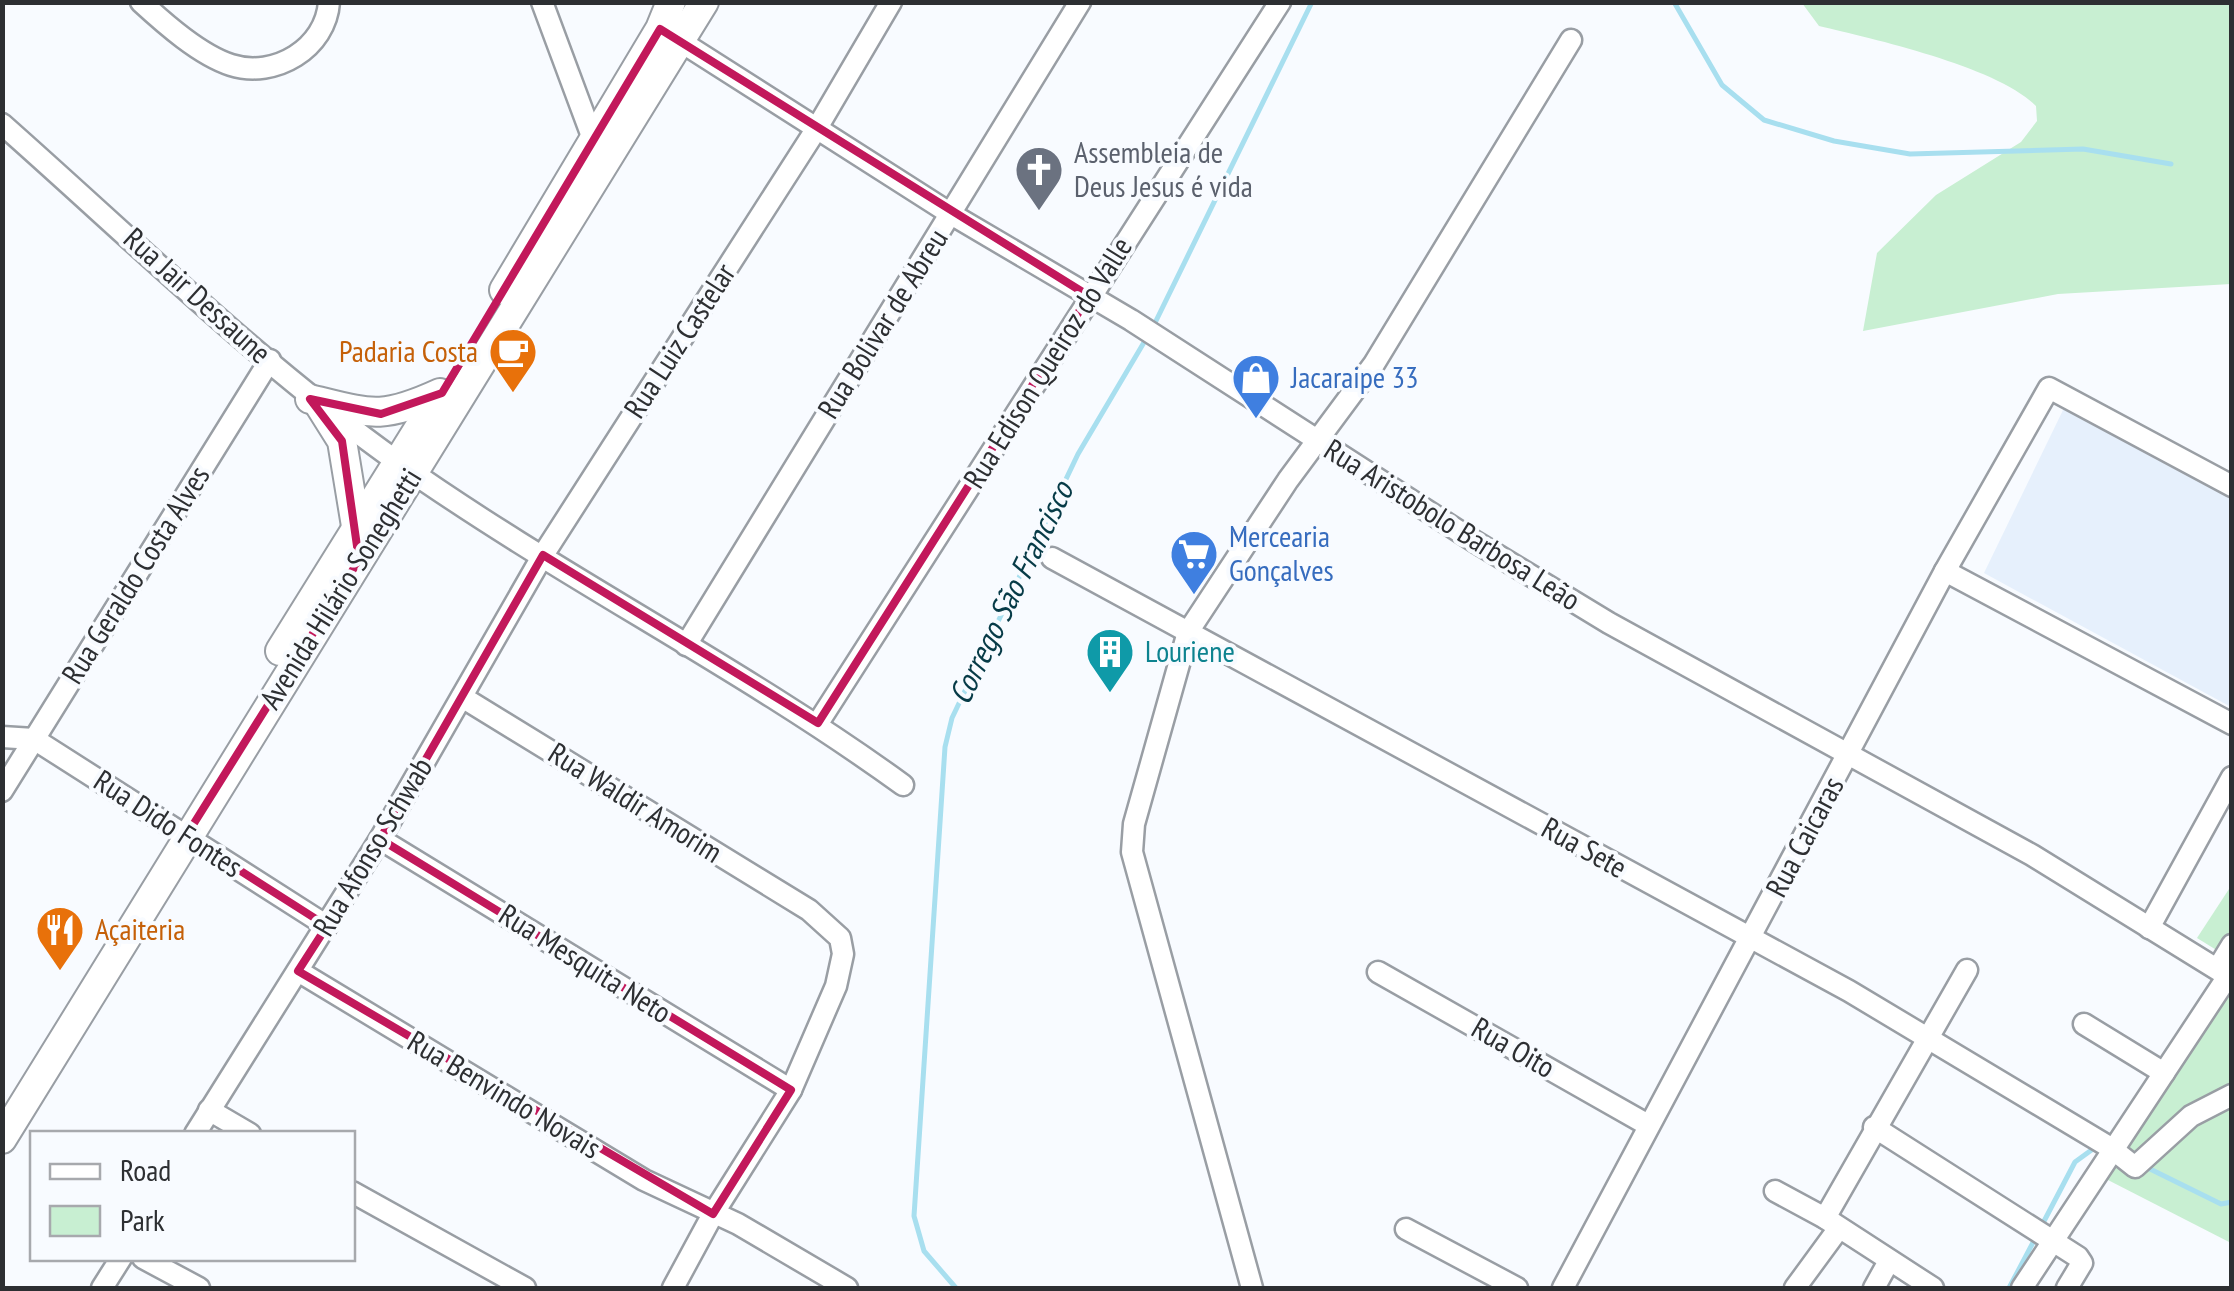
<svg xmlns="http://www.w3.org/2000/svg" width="2234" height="1291" viewBox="0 0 2234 1291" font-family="'PT Sans Narrow',sans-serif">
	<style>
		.built { fill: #e6f0fc }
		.green { fill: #c8efd2 }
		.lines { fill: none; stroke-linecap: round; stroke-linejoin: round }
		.stream { stroke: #a8dfef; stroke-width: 5 }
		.street-casing { stroke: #999ea4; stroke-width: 25 }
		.secondary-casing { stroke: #999ea4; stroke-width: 32 }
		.street { stroke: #fff; stroke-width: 20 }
		.secondary { stroke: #fff; stroke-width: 28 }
		.marked { fill: none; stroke: #c2185b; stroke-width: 8; stroke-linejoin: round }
		.labels { text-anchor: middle; stroke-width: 8; stroke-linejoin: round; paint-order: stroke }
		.worship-label { font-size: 30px; fill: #5b616d; stroke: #f8fbff; text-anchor: start }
		.street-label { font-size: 30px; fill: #2d2f32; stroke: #f8fbff }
		.food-label { font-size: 30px; fill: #c56008; stroke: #f8fbff; text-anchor: end }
		.shop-label { font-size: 30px; fill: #366cbe; stroke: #f8fbff; text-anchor: start }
		.culture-label { font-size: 30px; fill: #0d838f; stroke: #f8fbff; text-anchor: start }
		.water-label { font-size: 32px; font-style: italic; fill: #073b47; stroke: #f8fbff }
	</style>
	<rect width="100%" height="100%" fill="#f8fbff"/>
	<polygon class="built" points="2065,406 2231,494 2231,707 1984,573"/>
	<g class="green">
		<path d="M 1802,3 L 2231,3 L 2231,284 L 2058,294 L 1863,331 L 1877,253 L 1936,195 L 2021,142 L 2037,121 L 2036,106 C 1998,67 1874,39 1819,26 Z"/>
		<polygon points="2231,886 2231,959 2197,938"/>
		<polygon points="2231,978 2231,1243 2106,1179"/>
	</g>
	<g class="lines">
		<g class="stream">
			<polyline points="1674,2 1722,85 1764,120 1834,141 1910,154 2083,149 2171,164"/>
			<polyline points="1152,329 1312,2"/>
			<polyline points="2144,1166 2221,1204 2232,1202"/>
			<polyline points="2042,1225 2075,1162 2097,1146"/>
			<polyline points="956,1288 924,1251 914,1216 945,747 952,718 1078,454 1146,339"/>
			<polyline points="2009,1288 2037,1235"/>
		</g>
		<g class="street-casing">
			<g id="street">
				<path d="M 141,2 C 165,24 200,55 231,65 C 275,79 326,48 329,2"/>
				<polyline points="542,2 593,139 599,143"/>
				<polyline points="672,36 951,214 1131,320 1474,541 1609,623 2032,855 2228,976 2022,1288"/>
				<path d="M 2,124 C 132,239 258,363 399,463 C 562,578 742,668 903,785"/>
				<polyline points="1052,558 1849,991 2111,1148 2135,1167 2191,1116 2232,1095"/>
				<polyline points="1945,571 2232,724"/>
				<polyline points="686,645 1080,2"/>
				<polyline points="462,697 809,910 840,938 843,954 836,986 791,1090 713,1214 673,1288"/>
				<polyline points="818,723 1280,2"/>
				<polyline points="2,737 34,739 327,926"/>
				<polyline points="2,791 270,360"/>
				<polyline points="380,839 791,1090"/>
				<polyline points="2149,928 2232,777"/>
				<polyline points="2218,968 2232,945"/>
				<polyline points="298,971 644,1180 738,1224 847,1288"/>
				<polyline points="1378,972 1648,1125"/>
				<polyline points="2084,1024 2164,1073"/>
				<polyline points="209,1110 250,1134"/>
				<polyline points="1874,1127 2078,1257 2082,1263 2067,1288"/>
				<polyline points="195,1134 380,839 543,555 817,128 891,2"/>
				<polyline points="1775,1191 1825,1218 1933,1288"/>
				<polyline points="352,1192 525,1288"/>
				<polyline points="1825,1218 1967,970"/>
				<polyline points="1406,1229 1517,1288"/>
				<polyline points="143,1258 199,1288"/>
				<polyline points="102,1288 121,1258"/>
				<polyline points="1252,1288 1132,852 1134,824 1188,632 1288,480 1374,364 1571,40"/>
				<polyline points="1563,1288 1945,571 2049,388 2232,486"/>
				<polyline points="1795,1288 1839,1228"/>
				<polyline points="1874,1288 1889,1261"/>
			</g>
		</g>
		<g class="secondary-casing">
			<g id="secondary">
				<polyline points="504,290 660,29 671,2"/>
				<path d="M 310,399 C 371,414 381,420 440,393"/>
				<polyline points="320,406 342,441 356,526"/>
				<polyline points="280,651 434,404"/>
				<polyline points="2,1139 704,2"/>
			</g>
		</g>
		<use href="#street" class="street"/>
		<use href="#secondary" class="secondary"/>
	</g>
	<path class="marked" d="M 660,29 L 1089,296 L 818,723 L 543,555 L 380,839 L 791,1090 L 713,1214 L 298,971 L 327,926 L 186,836 L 359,560 L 342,441 L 310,399 L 381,414 L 442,393 Z"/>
	<defs>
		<g id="church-pin" transform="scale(2.5)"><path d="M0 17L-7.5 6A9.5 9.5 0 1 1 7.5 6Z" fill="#6b7280" stroke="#f8fbff"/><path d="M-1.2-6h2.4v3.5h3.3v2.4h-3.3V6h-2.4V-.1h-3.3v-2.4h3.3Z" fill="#fff"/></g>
		<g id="cafe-pin" transform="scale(2.5)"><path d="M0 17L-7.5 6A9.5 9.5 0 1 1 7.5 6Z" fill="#e8710a" stroke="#f8fbff"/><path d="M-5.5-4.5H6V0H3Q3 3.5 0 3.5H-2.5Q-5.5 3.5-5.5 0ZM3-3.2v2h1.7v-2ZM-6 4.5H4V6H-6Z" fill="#fff"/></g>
		<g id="shop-pin" transform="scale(2.5)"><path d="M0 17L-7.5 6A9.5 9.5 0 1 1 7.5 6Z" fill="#3f7fe0" stroke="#f8fbff"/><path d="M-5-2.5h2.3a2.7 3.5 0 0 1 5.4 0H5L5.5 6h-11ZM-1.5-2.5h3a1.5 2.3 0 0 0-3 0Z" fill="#fff"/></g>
		<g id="supermarket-pin" transform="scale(2.5)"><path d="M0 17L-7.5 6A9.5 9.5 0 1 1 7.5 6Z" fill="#3f7fe0" stroke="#f8fbff"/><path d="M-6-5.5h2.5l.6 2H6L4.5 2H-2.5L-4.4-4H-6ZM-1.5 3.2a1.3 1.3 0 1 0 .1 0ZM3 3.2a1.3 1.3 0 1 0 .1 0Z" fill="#fff"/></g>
		<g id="building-pin" transform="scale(2.5)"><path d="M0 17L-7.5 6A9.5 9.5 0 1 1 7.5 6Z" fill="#0f9aa8" stroke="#f8fbff"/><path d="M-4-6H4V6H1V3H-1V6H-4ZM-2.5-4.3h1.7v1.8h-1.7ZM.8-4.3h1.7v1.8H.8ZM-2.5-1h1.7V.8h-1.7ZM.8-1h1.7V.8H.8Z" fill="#fff"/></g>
		<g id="restaurant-pin" transform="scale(2.5)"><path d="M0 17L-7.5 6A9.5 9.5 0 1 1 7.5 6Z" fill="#e8710a" stroke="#f8fbff"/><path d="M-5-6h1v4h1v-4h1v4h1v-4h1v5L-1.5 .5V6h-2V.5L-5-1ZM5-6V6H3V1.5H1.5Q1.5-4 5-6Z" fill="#fff"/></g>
	</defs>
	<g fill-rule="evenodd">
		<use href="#church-pin" x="1039" y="170"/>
		<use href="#cafe-pin" x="513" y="352"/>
		<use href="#shop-pin" x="1256" y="378"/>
		<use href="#supermarket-pin" x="1194" y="554"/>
		<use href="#building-pin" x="1110" y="652"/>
		<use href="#restaurant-pin" x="60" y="930"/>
	</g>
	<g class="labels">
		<g class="worship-label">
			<text x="1074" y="163">Assembleia de<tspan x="1074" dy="34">Deus Jesus é vida</tspan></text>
		</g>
		<g class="street-label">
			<text transform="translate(197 296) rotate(42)" y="10">Rua Jair Dessaune</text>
			<text transform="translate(883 324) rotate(-58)" y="10">Rua Bolivar de Abreu</text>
			<text transform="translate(680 341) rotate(-57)" y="10">Rua Luiz Castelar</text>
			<text transform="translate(1048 363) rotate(-58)" y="10">Rua Edison Queiroz do Valle</text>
			<text transform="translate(1452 525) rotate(32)" y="10">Rua Aristobolo Barbosa Leão</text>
			<text transform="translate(136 575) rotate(-58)" y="10">Rua Geraldo Costa Alves</text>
			<text transform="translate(341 589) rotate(-58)" y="10">Avenida Hilário Soneghetti</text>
			<text transform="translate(635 803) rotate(32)" y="10">Rua Waldir Amorim</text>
			<text transform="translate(168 824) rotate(33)" y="10">Rua Dido Fontes</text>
			<text transform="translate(1805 837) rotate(-62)" y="10">Rua Caicaras</text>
			<text transform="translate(373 847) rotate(-59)" y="10">Rua Afonso Schwab</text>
			<text transform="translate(1584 848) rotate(29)" y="10">Rua Sete</text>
			<text transform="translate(585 964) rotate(32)" y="10">Rua Mesquita Neto</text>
			<text transform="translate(1513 1048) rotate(30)" y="10">Rua Oito</text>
			<text transform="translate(504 1095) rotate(31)" y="10">Rua Benvindo Novais</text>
		</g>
		<g class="food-label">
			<text x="478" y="362">Padaria Costa</text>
			<text x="95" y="940" text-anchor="start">Açaiteria</text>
		</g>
		<g class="shop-label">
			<text x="1291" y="388">Jacaraipe 33</text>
			<text x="1229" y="547">Mercearia<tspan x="1229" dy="34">Gonçalves</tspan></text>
		</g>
		<g class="culture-label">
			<text x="1145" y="662">Louriene</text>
		</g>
		<g class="water-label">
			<text transform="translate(1011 593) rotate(-64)" y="11">Corrego São Francisco</text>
		</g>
	</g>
	<rect width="2234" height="1291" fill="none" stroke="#2d2f32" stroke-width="10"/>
	<rect x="30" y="1131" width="325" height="130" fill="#f8fbff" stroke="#a7a9ad" stroke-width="2.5"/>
	<rect x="50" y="1164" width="50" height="15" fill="#ffffff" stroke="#a7a9ad" stroke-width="2.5"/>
	<text x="120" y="1181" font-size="30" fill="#2d2f32">Road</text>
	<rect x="50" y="1206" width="50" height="30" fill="#c8efd2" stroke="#a7a9ad" stroke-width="2.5"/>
	<text x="120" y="1231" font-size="30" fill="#2d2f32">Park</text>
</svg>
